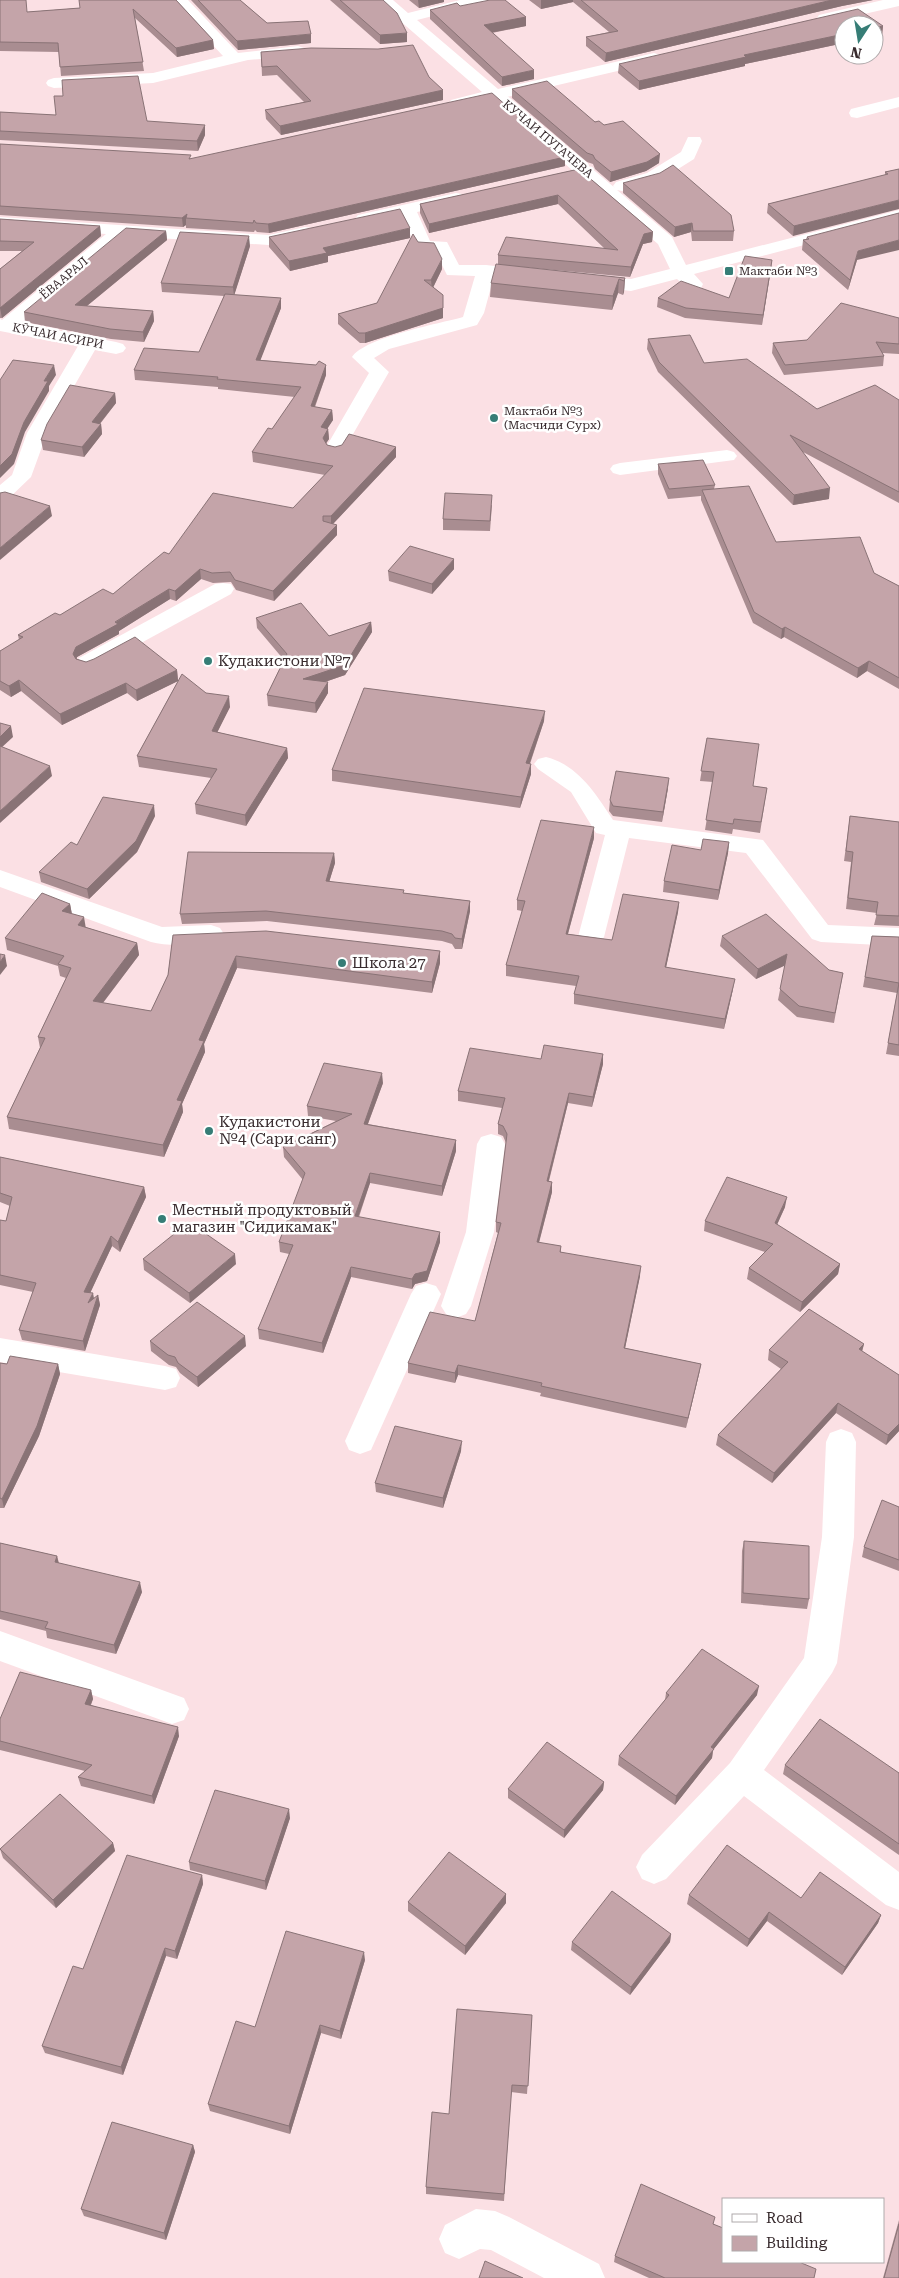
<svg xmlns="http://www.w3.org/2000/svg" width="899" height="2278" viewBox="0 0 899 2278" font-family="'Roboto Serif',serif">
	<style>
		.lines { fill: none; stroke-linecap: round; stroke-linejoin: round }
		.street { fill: #fff; fill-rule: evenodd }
		.wall { fill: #a98d91 }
		.shaded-wall { fill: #897376 }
		.building { fill: #c4a4a9; stroke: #897376 }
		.poi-dot { fill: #367d76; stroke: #fff; stroke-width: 2 }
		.labels { text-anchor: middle; stroke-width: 5; stroke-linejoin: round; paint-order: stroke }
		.far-street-label { font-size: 12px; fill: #382b2e; stroke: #fff }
		.far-poi-label { font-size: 12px; fill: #382b2e; stroke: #fff; text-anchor: start }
		.poi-label { font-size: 15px; fill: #382b2e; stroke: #fff; text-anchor: start }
	</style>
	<rect width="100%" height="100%" fill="#fbe0e4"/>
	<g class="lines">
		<g class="street">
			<polygon points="171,0 188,0 238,53 298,46 304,48 306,51 304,54 298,56 248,60 153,83 54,88 48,86 46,83 48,80 54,78 153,73 223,56"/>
			<path d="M 376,0 L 393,0 L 408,13 L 460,0 L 487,0 L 484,3 L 417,20 L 498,89 L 654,53 L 660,55 L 662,58 L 660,61 L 507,97 L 615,188 L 613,186 L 616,182 L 647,173 L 681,152 L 688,137 L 700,137 L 702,141 L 694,159 L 659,181 L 622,191 L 617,190 L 672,237 L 686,265 L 899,210 L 899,220 L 694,274 L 703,284 L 701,288 C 689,291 685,286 677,279 L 631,291 L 581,285 L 578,281 L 581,277 L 587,275 L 631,279 L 670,269 L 658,244 L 491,100 L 457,108 L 451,106 L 449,103 L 451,100 L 482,92 Z"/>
			<polygon points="883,0 899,0 899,6 825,23 819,21 817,18 819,15"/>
			<polygon points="899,97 899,107 857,118 851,117 849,113 851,109"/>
			<path d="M 456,193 L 462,194 L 465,198 L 462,202 L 417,212 L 430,241 L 447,242 L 459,265 L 486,265 L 530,270 L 536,271 L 539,275 L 536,279 L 530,280 L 494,276 L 484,313 L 477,325 L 389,349 L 374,358 L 389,372 L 342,453 L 335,455 L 328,453 L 325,449 L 369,373 L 352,357 C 366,337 438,324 463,317 L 475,276 L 447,275 L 435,251 L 418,250 L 401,216 L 364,224 L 358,223 L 355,219 L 358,215 Z"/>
			<polygon points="0,217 269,235 305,227 311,228 314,232 311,236 269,245 126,236 21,323 116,342 123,344 126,348 123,352 116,354 95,350 47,433 31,477 7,500 0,502 0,485 12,475 27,433 78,346 0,331 0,319 2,320 106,234 0,227"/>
			<polygon points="727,450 734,452 737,456 734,460 620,475 613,473 610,469 613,465 620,463"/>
			<polygon points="223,583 231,584 234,589 231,594 95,668 87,670 79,668 76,663 79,658 215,584"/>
			<path d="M 546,757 C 578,765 596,794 613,820 L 763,840 L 828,925 L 899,928 L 899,946 L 821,942 L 812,939 L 746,853 L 629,838 L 604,937 L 600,943 L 591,946 L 582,943 L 578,937 L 605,835 L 596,833 L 571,792 L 538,769 L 534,764 L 538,759 Z"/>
			<path d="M 0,870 L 162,927 L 211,925 L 220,928 L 224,934 L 220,940 C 202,945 169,947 151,942 L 0,887 Z"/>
			<polygon points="491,1134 501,1137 505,1144 494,1232 471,1306 466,1314 456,1318 446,1314 441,1306 466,1232 477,1144 481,1137"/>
			<polygon points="426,1283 436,1286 441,1294 375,1441 371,1450 360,1454 349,1450 345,1441 411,1294 416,1286"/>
			<polygon points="0,1338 165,1366 176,1369 180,1378 176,1387 165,1390 0,1362"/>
			<polygon points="841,1429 852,1433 856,1442 854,1537 837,1663 832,1673 764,1770 899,1872 899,1910 886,1905 744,1796 666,1879 654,1884 642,1879 636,1867 642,1855 730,1763 804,1658 822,1537 826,1442 830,1433"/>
			<polygon points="0,1631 184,1698 189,1709 184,1720 172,1724 0,1661"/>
			<polygon points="476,2209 495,2211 509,2217 599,2264 605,2278 544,2278 491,2250 480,2249 459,2259 445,2253 439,2239 445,2225"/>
		</g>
	</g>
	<g class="wall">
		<polygon points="0,0 27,12 80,8 176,0 213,40 214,49 177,57 135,18 144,71 61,76 59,52 0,51"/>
		<polygon points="191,0 240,0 267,23 311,43 238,50"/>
		<polygon points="330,0 383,0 407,42 380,44"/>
		<polygon points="409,0 444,0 444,2 419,8"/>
		<polygon points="529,0 873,0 842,6 605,62 586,46 586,37 609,32 573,2 541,9"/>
		<polygon points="460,6 526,17 526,26 492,33 534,79 502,86 430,19 430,10"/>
		<polygon points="883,26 882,35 745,64 745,66 639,90 618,73 619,64"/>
		<polygon points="261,52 429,77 443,100 281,135 266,119 265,110 304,102 277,75 262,76"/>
		<polygon points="512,89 604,125 659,163 646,171 610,182 595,169 593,164 587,162 512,98"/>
		<polygon points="0,112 147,121 205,135 198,151 0,140"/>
		<polygon points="0,144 191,159 565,157 565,166 269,233 257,232 255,230 254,232 186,228 186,225 183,227 0,215"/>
		<polygon points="579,169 653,232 652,242 643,244 630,277 501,265 625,278 624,292 623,295 618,293 612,310 490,297 491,283 498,264 498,255 605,249 558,204 429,233 420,213 420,204"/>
		<polygon points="899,169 793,236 767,213 768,204 885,175 885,172"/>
		<polygon points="623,183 734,231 733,241 692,241 691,232 674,237 623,193"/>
		<polygon points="0,219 100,226 101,236 2,318 0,318 0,269 22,251 0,251"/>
		<polygon points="166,231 167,240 87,306 153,311 154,321 144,342 111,339 25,322 24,312"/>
		<polygon points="269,237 410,238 328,256 328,262 290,271 269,247"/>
		<polygon points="807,237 857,260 848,290 802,250 803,240 806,239"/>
		<polygon points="418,242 442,269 433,287 443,295 443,318 365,343 360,343 338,324 338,314 377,303"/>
		<polygon points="250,246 234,295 281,298 281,308 260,360 316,365 326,365 326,375 315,407 332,410 333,420 327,428 328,429 329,439 326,443 327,445 335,447 396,447 396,457 333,524 337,535 274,601 236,590 231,582 213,583 201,579 176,601 170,599 119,631 119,634 77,657 77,659 86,662 177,670 178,680 206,693 230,707 217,732 287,748 288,758 246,826 196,814 195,804 211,778 139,767 137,756 178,681 137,701 127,693 62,725 21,691 11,697 0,690 0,651 19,640 18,635 60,615 113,594 169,554 293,508 325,475 253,462 252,452 272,429 295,397 218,389 218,387 135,380 134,370 199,352 224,296 162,292 161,283"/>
		<polygon points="772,260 762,325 685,318 657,307 658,298 729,298"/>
		<polygon points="899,318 899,354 882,353 884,356 883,366 784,375 772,353 773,343 807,340"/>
		<polygon points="648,339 704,363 817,409 899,400 899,503 803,452 829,499 793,505 658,372 647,349"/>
		<polygon points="115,393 116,403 100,424 101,424 102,434 84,457 43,450 41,440"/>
		<polygon points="658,464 715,485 714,489 776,542 874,573 899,586 899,689 867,671 857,678 784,637 781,639 753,623 701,500 701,496 668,499 658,474"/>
		<polygon points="492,505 490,531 443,530 443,519"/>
		<polygon points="454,569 432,594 389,581 388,571"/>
		<polygon points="256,618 329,636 371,622 372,632 345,675 325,682 328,682 328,693 316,713 268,706 267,695 284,660 257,628"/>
		<polygon points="544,721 530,764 531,764 531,774 520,808 332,781 332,770"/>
		<polygon points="707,738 753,786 767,788 760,833 733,829 732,834 705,830 713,782 700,781"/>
		<polygon points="668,788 662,822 613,816 609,811 610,800"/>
		<polygon points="155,816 137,852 89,899 41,882 39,872 77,845"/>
		<polygon points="850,816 899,822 899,926 874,925 877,913 846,909 851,862 844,861"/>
		<polygon points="594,838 568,934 612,940 679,902 678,912 666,967 733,989 724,1029 574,1004 574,994 576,986 506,976 506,965 522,911 517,910 517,900"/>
		<polygon points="729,842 728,853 718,900 663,892 664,881 701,850"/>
		<polygon points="334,853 335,863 329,882 404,893 470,901 470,911 462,949 455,949 452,944 442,941 267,921 182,924 180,914"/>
		<polygon points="70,904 72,914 85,927 137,943 139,955 103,1003 151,1011 168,975 173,935 440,951 440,963 432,993 237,968 204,1044 205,1052 182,1104 183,1112 164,1157 9,1129 7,1117 40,1048 38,1037 66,978 60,976 58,966 7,950 5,938"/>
		<polygon points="722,936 829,970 843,973 834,1023 797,1017 778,1000 785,965 756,979 720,946"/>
		<polygon points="872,936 899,937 899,1056 886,1054 897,993 863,987"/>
		<polygon points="603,1054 603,1064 592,1107 568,1103 549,1181 552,1182 552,1192 539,1243 561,1246 561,1252 640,1276 625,1348 701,1364 699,1374 686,1428 540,1396 541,1393 458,1375 455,1383 408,1373 408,1363 475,1321 498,1233 496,1232 496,1222 506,1143 503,1136 498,1134 498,1124 502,1108 458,1101 458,1091 541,1059"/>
		<polygon points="383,1083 368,1124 456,1140 456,1151 442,1196 370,1183 359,1217 440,1242 427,1281 415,1284 412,1289 351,1277 323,1353 259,1339 258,1329 289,1254 280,1252 279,1242 303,1180 284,1157 283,1147 336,1121 308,1116 307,1106"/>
		<polygon points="0,1157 144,1187 146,1197 120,1252 112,1246 90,1293 94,1299 98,1295 100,1305 85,1351 22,1340 19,1330 33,1292 0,1285 0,1220 6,1221 10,1206 0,1202"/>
		<polygon points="785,1207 777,1225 840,1264 838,1274 800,1312 747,1279 749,1268 765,1252 704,1231 705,1221"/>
		<polygon points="143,1259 236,1264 190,1303 144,1270"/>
		<polygon points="150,1341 246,1346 198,1387 180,1373 176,1367 169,1365 151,1351"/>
		<polygon points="864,1344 862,1352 899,1375 899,1431 886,1445 836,1413 772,1483 716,1445 718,1435 781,1369 768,1360 769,1350"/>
		<polygon points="0,1363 7,1364 58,1364 60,1374 39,1436 4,1508 0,1508"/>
		<polygon points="461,1451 443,1508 376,1492 375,1483"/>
		<polygon points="899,1507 899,1571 862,1557 864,1547"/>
		<polygon points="744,1541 809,1599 807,1609 741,1603 742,1551"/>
		<polygon points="0,1543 57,1556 59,1563 142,1592 116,1654 47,1638 46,1631 0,1619"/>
		<polygon points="91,1690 93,1699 91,1705 179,1736 154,1804 81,1786 78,1777 85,1771 0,1750 0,1719"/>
		<polygon points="666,1693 757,1695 713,1750 712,1758 675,1805 618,1765 619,1756 665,1700"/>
		<polygon points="785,1765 899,1773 899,1855 783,1774"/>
		<polygon points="604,1782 603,1790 564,1838 508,1798 508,1789"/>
		<polygon points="290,1818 266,1890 190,1870 189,1862"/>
		<polygon points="113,1843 115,1851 56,1908 3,1858 0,1849"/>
		<polygon points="202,1875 203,1884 177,1959 166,1956 123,2075 45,2053 42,2046 83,1969"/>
		<polygon points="506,1894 506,1903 465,1955 408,1911 408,1902"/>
		<polygon points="689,1895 801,1898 881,1915 878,1923 842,1975 767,1921 747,1947 687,1904"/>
		<polygon points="671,1934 670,1942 630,1995 571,1950 572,1942"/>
		<polygon points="365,1960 341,2039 321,2033 290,2134 210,2111 208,2104 255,2027"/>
		<polygon points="532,2015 527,2094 511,2092 504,2201 426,2194 426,2187 449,2114"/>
		<polygon points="193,2145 195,2152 166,2240 84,2216 81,2209"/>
		<polygon points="899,2220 899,2278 883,2278"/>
		<polygon points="713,2224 814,2278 649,2278 614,2262 615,2256"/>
	</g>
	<g class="shaded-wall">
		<polygon points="418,0 444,0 444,2 419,8"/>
		<polygon points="541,0 573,0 573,2 541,9"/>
		<polygon points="832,0 873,0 842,6 605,62 606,53"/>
		<polygon points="526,17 526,26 484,34 484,25"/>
		<polygon points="883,26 882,35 874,37 874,28"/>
		<polygon points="407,33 407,42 380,44 380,35"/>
		<polygon points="311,34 311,43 238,50 237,41"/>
		<polygon points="844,34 844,43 745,64 745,66 639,90 639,81 744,55"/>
		<polygon points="213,40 214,49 177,57 176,48"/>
		<polygon points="534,70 534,79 502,86 502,77"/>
		<polygon points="443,90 443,100 281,135 280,126"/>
		<polygon points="205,125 205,135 198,151 197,141"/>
		<polygon points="660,154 659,163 646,171 610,182 611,172"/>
		<polygon points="565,157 565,166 269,233 268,224"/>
		<polygon points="558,195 558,204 429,233 429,224"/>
		<polygon points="899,200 899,209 793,236 794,226"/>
		<polygon points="187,214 186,218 186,225 183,227 182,218"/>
		<polygon points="692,223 691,232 674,237 675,227"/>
		<polygon points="100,226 101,236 2,318 0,308"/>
		<polygon points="410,228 410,238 328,256 328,262 290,271 289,261 323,248"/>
		<polygon points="166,231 167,240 77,314 75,305"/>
		<polygon points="653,232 652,242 643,244 630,277 631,267 644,234"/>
		<polygon points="249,236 250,246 234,296 233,287"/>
		<polygon points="899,240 899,250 857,260 848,290 850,280 858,251"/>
		<polygon points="442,259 442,269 432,290 431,280"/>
		<polygon points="772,260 771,269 762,325 763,315"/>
		<polygon points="625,278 624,292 623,295 624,281"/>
		<polygon points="619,279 618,293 612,310 613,296"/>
		<polygon points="281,298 281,308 257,369 256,360"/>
		<polygon points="443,308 443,318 365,343 365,333"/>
		<polygon points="153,311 154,321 144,342 143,332"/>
		<polygon points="54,365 56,375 49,386 49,391 25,432 14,464 0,478 0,466 24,422 44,381"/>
		<polygon points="326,365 326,375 311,416 311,406"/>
		<polygon points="115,393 116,403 93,432 92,422"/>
		<polygon points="332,410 333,420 322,437 321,427"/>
		<polygon points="101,424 102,434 84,457 82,447"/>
		<polygon points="328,429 329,439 323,448 323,438"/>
		<polygon points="396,447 396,457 331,526 331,516"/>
		<polygon points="830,488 829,499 793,505 794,495"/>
		<polygon points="50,506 52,516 0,560 0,548"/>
		<polygon points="337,525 337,535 274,601 273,591"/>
		<polygon points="454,559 454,569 432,594 432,584"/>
		<polygon points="200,569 201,579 176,601 175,591"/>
		<polygon points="169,589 170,599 119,631 119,634 77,657 74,664 73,654 76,647"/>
		<polygon points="371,622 372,632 345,675 304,689 303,679"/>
		<polygon points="785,627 784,637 781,639 782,629"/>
		<polygon points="869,661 867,671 857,678 858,668"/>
		<polygon points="177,670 178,681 137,701 136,690"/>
		<polygon points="19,680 21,691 11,697 9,686"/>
		<polygon points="328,682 328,693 316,713 315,703"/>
		<polygon points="126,683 127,693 62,725 60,714"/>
		<polygon points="229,696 230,707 213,741 212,731"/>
		<polygon points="545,711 544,721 526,774 526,763"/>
		<polygon points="11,726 13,737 0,749 0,737"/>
		<polygon points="287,748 288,758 246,826 245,815"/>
		<polygon points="531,764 531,774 520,808 521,797"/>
		<polygon points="50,766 52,776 0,823 0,811"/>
		<polygon points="669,778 668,788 662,822 663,812"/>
		<polygon points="154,805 155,816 137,852 89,899 87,889"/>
		<polygon points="594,827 594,838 565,944 566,934"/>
		<polygon points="729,842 728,853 718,900 719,890"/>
		<polygon points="334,853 335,863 326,892 326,881"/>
		<polygon points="470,901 470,911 462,949 462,939"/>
		<polygon points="679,902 678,912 664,977 665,967"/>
		<polygon points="70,904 72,915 62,911"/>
		<polygon points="84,917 86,929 78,925"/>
		<polygon points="137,943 139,955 95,1013 93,1001"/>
		<polygon points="440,951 440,963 432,993 432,982"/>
		<polygon points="787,954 786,965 756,979 758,969"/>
		<polygon points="5,955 7,966 0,975 0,962"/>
		<polygon points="236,956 237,968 204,1044 205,1052 182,1104 183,1112 164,1157 163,1145 177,1100 199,1040"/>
		<polygon points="735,979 733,989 724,1029 725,1019"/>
		<polygon points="603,1054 603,1064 592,1107 593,1097"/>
		<polygon points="382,1073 383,1083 364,1134 364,1124"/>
		<polygon points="569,1093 568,1103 546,1191 547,1181"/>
		<polygon points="456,1140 456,1151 442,1196 442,1186"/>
		<polygon points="370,1173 370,1183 355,1226 355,1216"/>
		<polygon points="552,1182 552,1192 536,1253 537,1242"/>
		<polygon points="144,1187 146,1197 120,1252 118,1242"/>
		<polygon points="787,1197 785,1207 773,1233 775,1223"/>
		<polygon points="440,1232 440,1242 427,1281 415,1284 412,1289 412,1279"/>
		<polygon points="111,1236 112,1246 86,1302 84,1292"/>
		<polygon points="235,1254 236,1264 190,1303 189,1293"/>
		<polygon points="840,1264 838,1274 800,1312 802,1302"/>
		<polygon points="641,1266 640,1276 623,1358 624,1348"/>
		<polygon points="351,1267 351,1277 323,1353 322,1343"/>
		<polygon points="93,1293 95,1304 88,1303"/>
		<polygon points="98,1295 100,1305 85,1351 83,1341"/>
		<polygon points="245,1336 246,1346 198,1387 197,1377"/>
		<polygon points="864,1344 861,1354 859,1349"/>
		<polygon points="58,1364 60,1374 39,1436 4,1508 2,1499"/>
		<polygon points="701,1364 699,1374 686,1428 688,1418"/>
		<polygon points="458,1365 458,1375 455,1383 455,1373"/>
		<polygon points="838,1403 836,1413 772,1483 774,1473"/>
		<polygon points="899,1424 899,1431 886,1445 888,1435"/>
		<polygon points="462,1441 461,1451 443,1508 443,1498"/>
		<polygon points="57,1556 59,1566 55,1562"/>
		<polygon points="140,1582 142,1592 116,1654 114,1645"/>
		<polygon points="759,1686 757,1695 713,1750 712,1758 675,1805 676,1796 711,1747"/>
		<polygon points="91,1690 93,1699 87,1713 85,1704"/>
		<polygon points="178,1727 179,1736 154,1804 152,1796"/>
		<polygon points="604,1782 603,1790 564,1838 564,1830"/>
		<polygon points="289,1809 290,1818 266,1890 265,1881"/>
		<polygon points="113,1843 115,1851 56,1908 53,1900"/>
		<polygon points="202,1875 203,1884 177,1959 175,1951"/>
		<polygon points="506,1894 506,1903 465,1955 465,1946"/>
		<polygon points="769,1912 767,1921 747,1947 749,1939"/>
		<polygon points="881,1915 878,1923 842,1975 845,1967"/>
		<polygon points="671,1934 670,1942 630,1995 631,1987"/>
		<polygon points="165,1948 166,1956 123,2075 121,2067"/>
		<polygon points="364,1952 365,1960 341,2039 340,2031"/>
		<polygon points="320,2025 321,2033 290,2134 289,2126"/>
		<polygon points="193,2145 195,2152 166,2240 164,2233"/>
	</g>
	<g class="building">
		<polygon points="0,0 26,0 27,12 80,8 79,0 176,0 213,40 176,48 133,9 143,62 60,67 58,43 0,42"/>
		<polygon points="198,0 240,0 267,23 308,21 311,34 237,41"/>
		<polygon points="340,0 383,0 397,13 407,33 380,35"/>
		<polygon points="490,0 505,0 526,17 484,25 534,70 502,77 430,10 457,3 460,6"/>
		<polygon points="581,0 832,0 606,53 586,37 618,31"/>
		<polygon points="858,9 883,26 874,28 874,25 844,25 844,34 744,55 746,57 639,81 619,64"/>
		<polygon points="413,45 429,77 443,90 280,126 265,110 311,101 277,66 262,67 261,52 311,48 378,49"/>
		<polygon points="138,76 147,121 205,125 197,141 0,131 0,112 56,115 54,96 63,96 62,80"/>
		<polygon points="547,81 595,122 599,121 604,125 623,121 660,154 647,162 611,172 595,159 593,155 587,153 512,89"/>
		<polygon points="492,93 565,157 268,224 256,223 254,220 253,223 186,218 187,214 182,218 0,206 0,144 191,155 189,159"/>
		<polygon points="673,165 731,215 734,231 693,231 692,223 675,227 623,183 660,173"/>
		<polygon points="579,169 653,232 644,234 631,267 498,255 506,237 618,250 558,195 429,224 420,204"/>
		<polygon points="899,169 899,200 794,226 768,204 888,174 885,172"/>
		<polygon points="400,209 410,228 323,248 327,253 289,261 269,237"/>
		<polygon points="899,213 899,240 858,251 850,280 803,240 809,239 807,237"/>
		<polygon points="0,219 100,226 0,308 0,269 34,242 0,241"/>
		<polygon points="126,228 166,231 75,305 153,311 143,332 110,329 24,312"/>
		<polygon points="180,232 249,236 233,287 161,283"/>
		<polygon points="413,234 418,242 434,243 442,259 431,280 424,280 443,295 443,308 365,333 359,333 338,314 377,303"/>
		<polygon points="745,256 772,260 763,315 686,308 658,298 681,281 729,298"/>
		<polygon points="496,264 625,278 624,281 619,279 613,296 491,283"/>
		<polygon points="225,294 281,298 256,360 316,365 319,361 326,365 311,406 332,410 321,427 328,429 323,438 327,445 335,447 342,445 349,434 396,447 331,516 323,516 323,521 337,525 273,591 235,580 230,572 212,573 200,569 175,591 169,589 115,622 118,624 76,647 73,654 76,659 86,662 94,659 135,637 177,670 136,690 126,683 60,714 19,680 9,686 0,681 0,651 23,637 18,635 55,613 60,615 103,589 113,594 164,552 169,554 213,493 293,508 333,466 252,452 268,428 272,429 301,387 217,379 218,377 134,370 144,348 199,352"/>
		<polygon points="841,303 899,318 899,344 876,342 884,356 785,365 773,343 807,340"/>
		<polygon points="690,335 704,363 747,359 817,409 875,385 899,400 899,492 790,435 830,488 794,495 659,362 648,339"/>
		<polygon points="13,360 54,365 44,381 48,381 24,422 12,454 0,466 0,380"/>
		<polygon points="70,385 115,393 92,422 101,424 82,447 41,440 47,424"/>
		<polygon points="703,460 715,485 669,489 658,464"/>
		<polygon points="749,486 776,542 860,537 874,573 899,586 899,678 869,661 858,668 785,627 782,629 754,612 702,490"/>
		<polygon points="5,492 50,506 0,548 0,493"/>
		<polygon points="445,493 492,495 490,521 443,519"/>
		<polygon points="410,546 454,559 432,584 388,571"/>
		<polygon points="301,603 329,636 371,622 345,665 303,679 328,682 315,703 267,695 287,654 256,618"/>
		<polygon points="182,674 206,693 229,696 212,731 287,748 245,815 195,804 217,769 137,756"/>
		<polygon points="364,688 545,711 526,763 531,764 521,797 332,770"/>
		<polygon points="0,723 11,726 0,737"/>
		<polygon points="707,738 759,744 753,786 767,788 761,822 734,819 733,824 706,820 714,772 701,771"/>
		<polygon points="0,746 50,766 0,811"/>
		<polygon points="616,771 669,778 663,812 613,806 610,800"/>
		<polygon points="103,797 154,805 136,841 87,889 39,872 71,842 77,845"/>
		<polygon points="850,816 899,822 899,916 876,915 878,902 848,898 853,852 846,851"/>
		<polygon points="541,820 594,827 566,934 612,940 623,894 679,902 665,967 735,979 725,1019 574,994 579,976 506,965 525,901 517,900"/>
		<polygon points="703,839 729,842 719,890 664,881 672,845 701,850"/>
		<polygon points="188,852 334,853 326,881 404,890 403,893 470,901 462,939 455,938 452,934 442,931 266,911 180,914"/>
		<polygon points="42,893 70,904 62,911 84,917 78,925 137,943 93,1001 151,1011 168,975 173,935 266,931 440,951 432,982 236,956 199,1040 204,1041 177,1100 182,1101 163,1145 7,1117 45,1038 38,1037 71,968 58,964 64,956 5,938"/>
		<polygon points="766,914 829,970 843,973 835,1013 799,1006 780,989 787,954 758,969 722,936"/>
		<polygon points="872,936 899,937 899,1045 888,1043 899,983 865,977"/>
		<polygon points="0,954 5,955 0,962"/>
		<polygon points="544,1045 603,1054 593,1097 569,1093 547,1181 552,1182 537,1242 561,1246 560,1252 641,1266 624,1348 701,1364 688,1418 541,1386 542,1383 458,1365 455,1373 408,1363 430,1312 475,1321 501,1223 496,1222 507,1134 503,1126 498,1124 505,1098 458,1091 470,1048 541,1059"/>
		<polygon points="324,1063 382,1073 364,1124 456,1140 442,1186 370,1173 355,1216 440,1232 427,1271 415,1274 412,1279 351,1267 322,1343 258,1329 293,1245 279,1242 305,1173 283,1147 352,1114 307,1106"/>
		<polygon points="0,1157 144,1187 118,1242 111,1236 84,1292 93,1293 88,1303 98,1295 83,1341 19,1330 36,1283 0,1275 0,1220 6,1221 12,1197 0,1193"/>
		<polygon points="727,1177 787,1197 775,1223 840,1264 802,1302 749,1268 773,1244 705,1221"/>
		<polygon points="189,1222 235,1254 189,1293 143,1259"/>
		<polygon points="197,1302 245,1336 197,1377 178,1363 175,1357 168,1355 150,1341"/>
		<polygon points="809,1309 864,1344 859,1349 899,1375 899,1424 888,1435 838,1403 774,1473 718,1435 788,1362 769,1350"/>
		<polygon points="10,1356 58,1364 37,1426 2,1499 0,1498 0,1363 7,1364"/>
		<polygon points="395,1426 462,1441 443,1498 375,1483"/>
		<polygon points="882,1500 899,1507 899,1560 864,1547"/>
		<polygon points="744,1541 809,1546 809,1599 743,1593"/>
		<polygon points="0,1543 57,1556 55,1562 140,1582 114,1645 45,1628 48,1622 0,1611"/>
		<polygon points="702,1649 759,1686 711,1747 714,1749 676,1796 619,1756 669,1695 666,1693"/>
		<polygon points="20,1672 91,1690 85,1704 178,1727 152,1796 78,1777 92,1765 0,1741 0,1719"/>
		<polygon points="820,1719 899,1773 899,1844 785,1765"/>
		<polygon points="547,1742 604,1782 564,1830 508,1789"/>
		<polygon points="215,1790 289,1809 265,1881 189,1862"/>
		<polygon points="60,1794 113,1843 53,1900 0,1849"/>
		<polygon points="727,1845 801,1898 820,1872 881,1915 845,1967 769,1912 749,1939 689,1895"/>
		<polygon points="449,1852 506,1894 465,1946 408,1902"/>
		<polygon points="127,1855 202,1875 175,1951 165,1948 121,2067 42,2046 73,1966 83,1969"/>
		<polygon points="612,1891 671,1934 631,1987 572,1942"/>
		<polygon points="286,1931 364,1952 340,2031 320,2025 289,2126 208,2104 236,2021 255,2027"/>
		<polygon points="457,2009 532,2015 528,2086 512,2085 504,2194 426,2187 432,2112 449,2114"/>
		<polygon points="112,2122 193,2145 164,2233 81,2209"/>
		<polygon points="641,2184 715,2217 713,2224 723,2228 723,2262 799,2262 816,2269 814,2278 665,2278 615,2256"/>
		<polygon points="899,2224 899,2278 884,2278"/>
		<polygon points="485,2261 523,2278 479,2278"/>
	</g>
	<g class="poi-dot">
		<rect x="724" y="266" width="10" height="10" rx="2.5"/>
		<circle cx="494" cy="418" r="5"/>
		<circle cx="208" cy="661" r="5"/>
		<circle cx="342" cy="963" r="5"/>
		<circle cx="209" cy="1131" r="5"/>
		<circle cx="162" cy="1219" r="5"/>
	</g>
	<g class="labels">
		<g class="far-street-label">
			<text transform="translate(548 139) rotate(40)" y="4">КУЧАИ ПУГАЧЕВА</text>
			<text transform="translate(64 278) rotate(-40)" y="4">ЁВААРАЛ</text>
			<text transform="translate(58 336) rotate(11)" y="4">КӮЧАИ АСИРИ</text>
		</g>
		<g class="far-poi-label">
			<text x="739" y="275">Мактаби №3</text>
			<text x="504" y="415">Мактаби №3<tspan x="504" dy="14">(Масчиди Сурх)</tspan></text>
		</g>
		<g class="poi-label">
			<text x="218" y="666">Кудакистони №7</text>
			<text x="352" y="968">Школа 27</text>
			<text x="219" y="1127">Кудакистони<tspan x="219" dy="17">№4 (Сари санг)</tspan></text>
			<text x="172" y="1215">Местный продуктовый<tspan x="172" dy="17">магазин "Сидикамак"</tspan></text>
		</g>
	</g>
	<rect x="722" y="2198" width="162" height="65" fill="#ffffff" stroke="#afaaab"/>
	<rect x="732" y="2214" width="25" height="8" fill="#ffffff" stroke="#afaaab"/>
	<text x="766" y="2223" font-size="15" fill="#382b2e">Road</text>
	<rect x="732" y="2236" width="25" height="15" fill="#c4a4a9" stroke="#afaaab"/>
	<text x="766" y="2248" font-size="15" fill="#382b2e">Building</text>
	<g transform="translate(859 40) rotate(192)"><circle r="24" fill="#ffffff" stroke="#afaaab"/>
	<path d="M0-4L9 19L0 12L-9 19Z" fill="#367d76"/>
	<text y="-8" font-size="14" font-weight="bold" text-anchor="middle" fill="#382b2e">N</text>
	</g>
</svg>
